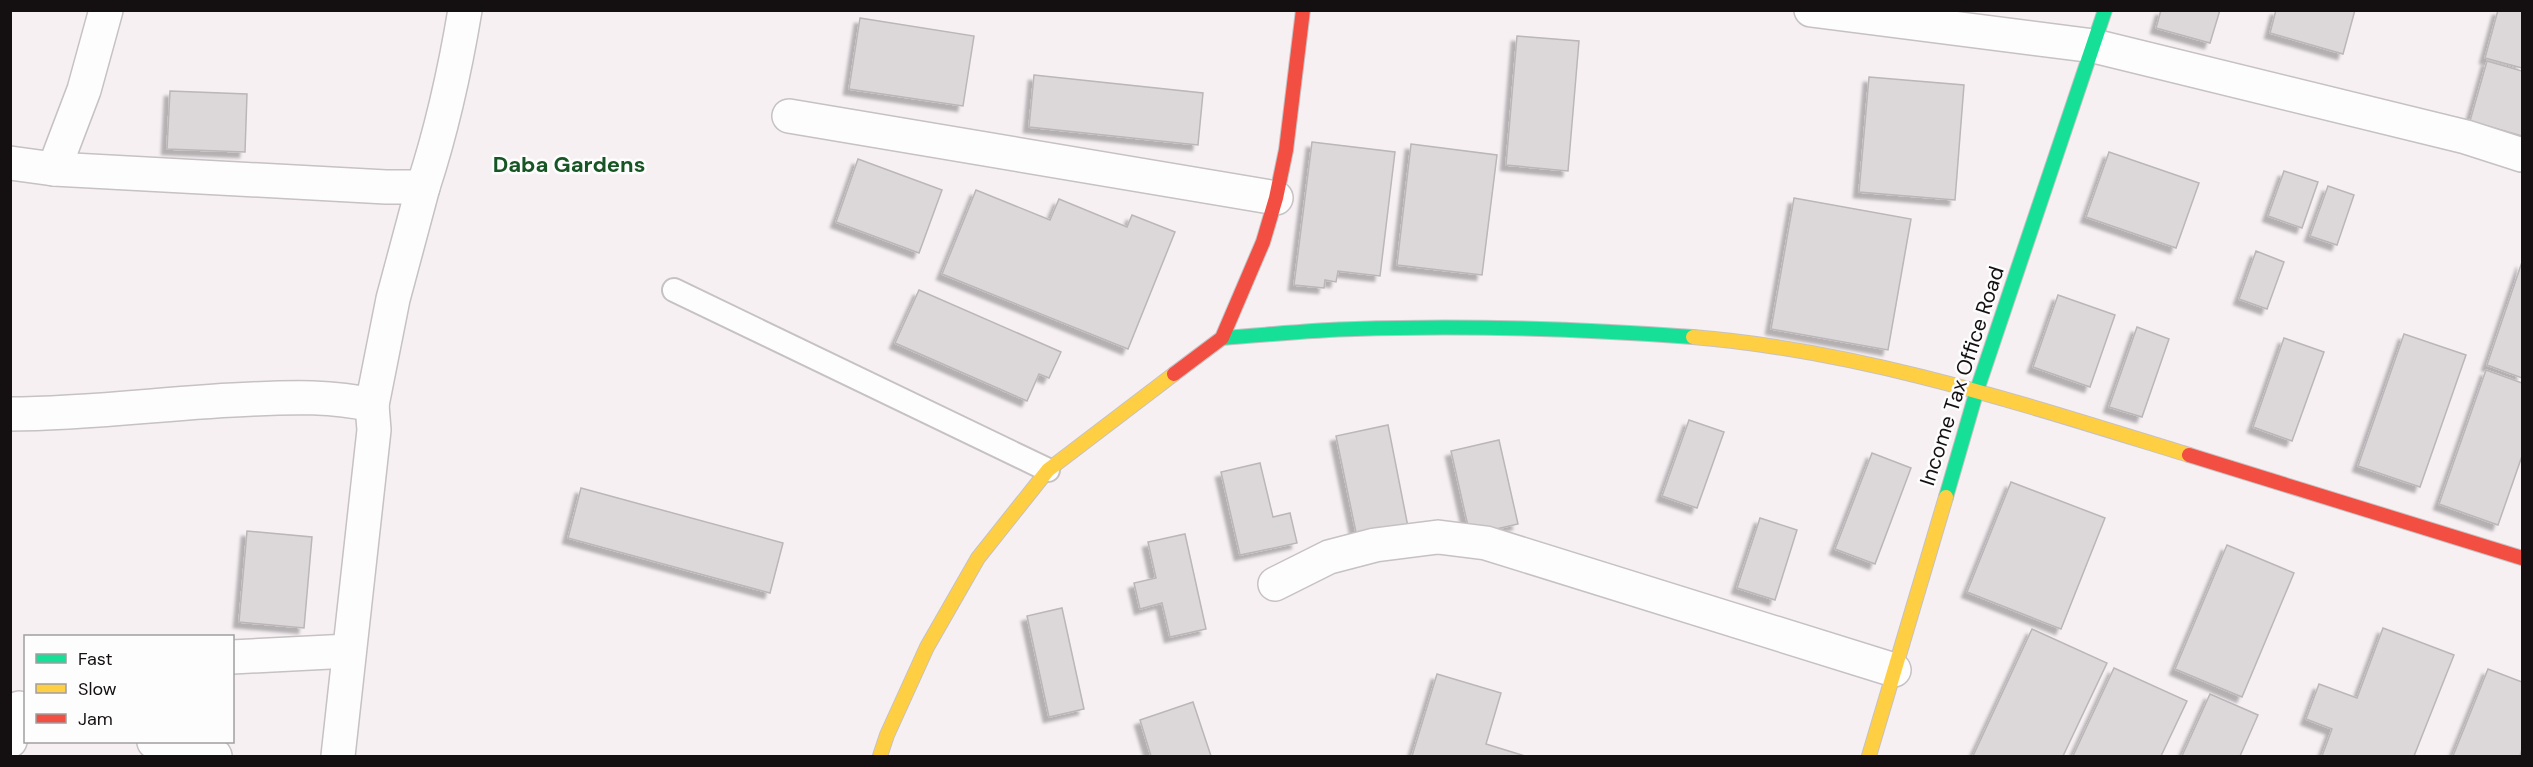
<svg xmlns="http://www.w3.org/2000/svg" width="2533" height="767" viewBox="0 0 2533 767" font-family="'DM Sans',sans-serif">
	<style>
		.building { fill: #dcd8da; stroke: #bbb6b8; stroke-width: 1.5; filter: url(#shadow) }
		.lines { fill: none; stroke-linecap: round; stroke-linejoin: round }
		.lane-casing { stroke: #c6c1c3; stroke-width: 26 }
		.street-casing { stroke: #c6c1c3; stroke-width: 36 }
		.fast-casing { stroke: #c6c1c3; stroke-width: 16 }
		.slow-casing { stroke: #c6c1c3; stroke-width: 16 }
		.jam-casing { stroke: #c6c1c3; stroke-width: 16 }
		.lane { stroke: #fefdfd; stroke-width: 22 }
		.street { stroke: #fefdfd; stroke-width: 33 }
		.fast { stroke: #16e098; stroke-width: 14 }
		.slow { stroke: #ffcf43; stroke-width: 14 }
		.jam { stroke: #f24e42; stroke-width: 14 }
		.labels { text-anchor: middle; stroke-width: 5; stroke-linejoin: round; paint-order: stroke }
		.street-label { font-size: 21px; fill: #141012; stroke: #fdfdfd }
		.neighbourhood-label { font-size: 22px; font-weight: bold; fill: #175524; stroke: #fdfdfd }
	</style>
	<defs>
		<filter id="shadow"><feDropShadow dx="-5.5" dy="5.5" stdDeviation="1.5" flood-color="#0004"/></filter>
	</defs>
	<rect width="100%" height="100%" fill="#f6f0f3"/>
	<g class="building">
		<polygon points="2161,10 2220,10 2210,43 2156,28"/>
		<polygon points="2276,10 2355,10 2343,54 2270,33"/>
		<polygon points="2498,10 2522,10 2522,68 2485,58"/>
		<polygon points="860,18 974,36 963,106 849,89"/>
		<polygon points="1517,36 1579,41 1568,171 1506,165"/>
		<polygon points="2487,61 2522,71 2522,136 2470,121"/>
		<polygon points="1034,75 1203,93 1198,145 1029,127"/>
		<polygon points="1869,77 1964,85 1955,200 1859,192"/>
		<polygon points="170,91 247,94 245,152 167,149"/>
		<polygon points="1312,142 1395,152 1380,276 1338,271 1336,282 1325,280 1324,288 1294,285"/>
		<polygon points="1411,144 1497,155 1482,275 1397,265"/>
		<polygon points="2109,152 2199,183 2176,248 2086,217"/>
		<polygon points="858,159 942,190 919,253 836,222"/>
		<polygon points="2284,171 2318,182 2302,228 2268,216"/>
		<polygon points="2328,186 2354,195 2337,245 2310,236"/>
		<polygon points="976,190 1050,220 1059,199 1127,227 1132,215 1175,232 1128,349 942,274"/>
		<polygon points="1794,198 1911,219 1888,350 1771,329"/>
		<polygon points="2256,251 2284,262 2267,309 2239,299"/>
		<polygon points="2522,262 2522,378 2487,365"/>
		<polygon points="919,290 1061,352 1049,378 1039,374 1027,401 895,343"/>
		<polygon points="2058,295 2115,315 2090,387 2033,367"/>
		<polygon points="2137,327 2169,339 2142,417 2109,407"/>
		<polygon points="2404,334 2466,355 2420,487 2358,466"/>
		<polygon points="2284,338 2324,352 2292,441 2253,427"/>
		<polygon points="2486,370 2522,383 2522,456 2498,525 2439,504"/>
		<polygon points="1689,420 1724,432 1697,508 1662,496"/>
		<polygon points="1388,425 1409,532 1358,542 1336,436"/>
		<polygon points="1499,440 1518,524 1470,535 1451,451"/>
		<polygon points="1872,453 1911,468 1875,564 1835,549"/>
		<polygon points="1260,463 1273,517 1290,513 1297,543 1240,555 1221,472"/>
		<polygon points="2011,482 2105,518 2061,629 1967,592"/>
		<polygon points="581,488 783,543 770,593 568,538"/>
		<polygon points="1760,518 1797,530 1775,600 1737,588"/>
		<polygon points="247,531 312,537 304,628 239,622"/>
		<polygon points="1185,534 1206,629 1170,637 1162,603 1140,609 1134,583 1156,578 1148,542"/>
		<polygon points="2227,545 2294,573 2242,697 2175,669"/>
		<polygon points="1062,608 1084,709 1049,717 1027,616"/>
		<polygon points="2383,628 2454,655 2414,756 2322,756 2332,729 2306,719 2319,684 2357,698"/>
		<polygon points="2032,629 2107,663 2063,756 1973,756"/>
		<polygon points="2114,668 2187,701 2161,756 2073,756"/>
		<polygon points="2488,669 2522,682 2522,749 2520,756 2453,756"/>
		<polygon points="1437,674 1501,693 1486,744 1525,756 1412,756"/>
		<polygon points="2210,694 2258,715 2240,756 2182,756"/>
		<polygon points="1193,702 1211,756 1151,756 1140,720"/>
	</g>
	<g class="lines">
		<g class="lane-casing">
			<polyline id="lane" points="674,290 1048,470"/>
		</g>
		<g class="street-casing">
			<g id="street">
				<polyline points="1811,10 2094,46 2466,137 2522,155"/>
				<polyline points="789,116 1276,198"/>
				<path d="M 10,163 L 54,169 L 386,187 L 423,187 C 442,129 455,70 465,10"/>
				<polyline points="54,169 84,90 106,10"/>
				<polyline points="372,405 393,299 423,187"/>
				<path d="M 10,414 C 92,414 172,402 253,399 C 293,397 333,396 372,405 L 374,430 L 338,756"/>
				<polyline points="1275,584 1329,557 1375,545 1438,537 1486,543 1894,670"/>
				<polyline points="232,657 349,651"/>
				<polyline points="10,741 19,708"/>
				<polyline points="154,742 215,756"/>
			</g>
		</g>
		<g class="fast-casing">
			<g id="fast">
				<path d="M 1222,338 C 1266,335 1310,330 1355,329 C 1467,325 1581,329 1693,337"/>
				<polyline points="1946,497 1977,390 2105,10"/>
			</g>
		</g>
		<g class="slow-casing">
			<g id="slow">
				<path d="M 1693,337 C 1864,351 2026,405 2189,455"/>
				<polyline points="880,756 887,735 927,647 978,558 1048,470 1174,374"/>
				<polyline points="1869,756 1946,497"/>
			</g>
		</g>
		<g class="jam-casing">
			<g id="jam">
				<polyline points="1174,374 1222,338 1263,242 1276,198 1286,150 1303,10"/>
				<polyline points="2189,455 2522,558"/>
			</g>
		</g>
		<use href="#lane" class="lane"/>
		<use href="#street" class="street"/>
		<use href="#fast" class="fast"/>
		<use href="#slow" class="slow"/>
		<use href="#jam" class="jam"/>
	</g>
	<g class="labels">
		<g class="street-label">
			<text transform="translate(1962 376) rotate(-72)" y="7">Income Tax Office Road</text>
		</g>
		<g class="neighbourhood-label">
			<text x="569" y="172">Daba Gardens</text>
		</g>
	</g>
	<rect width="2533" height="767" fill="none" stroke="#141012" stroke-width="24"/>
	<rect x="24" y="635" width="210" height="108" fill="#fdfdfd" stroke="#a09e9f" stroke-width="1.5"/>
	<rect x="36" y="654" width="30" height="9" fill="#16e098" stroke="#a09e9f" stroke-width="1.5"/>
	<text x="78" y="665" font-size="18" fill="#141012">Fast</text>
	<rect x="36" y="684" width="30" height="9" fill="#ffcf43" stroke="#a09e9f" stroke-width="1.5"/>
	<text x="78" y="695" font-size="18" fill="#141012">Slow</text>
	<rect x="36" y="714" width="30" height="9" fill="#f24e42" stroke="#a09e9f" stroke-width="1.5"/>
	<text x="78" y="725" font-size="18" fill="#141012">Jam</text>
</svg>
